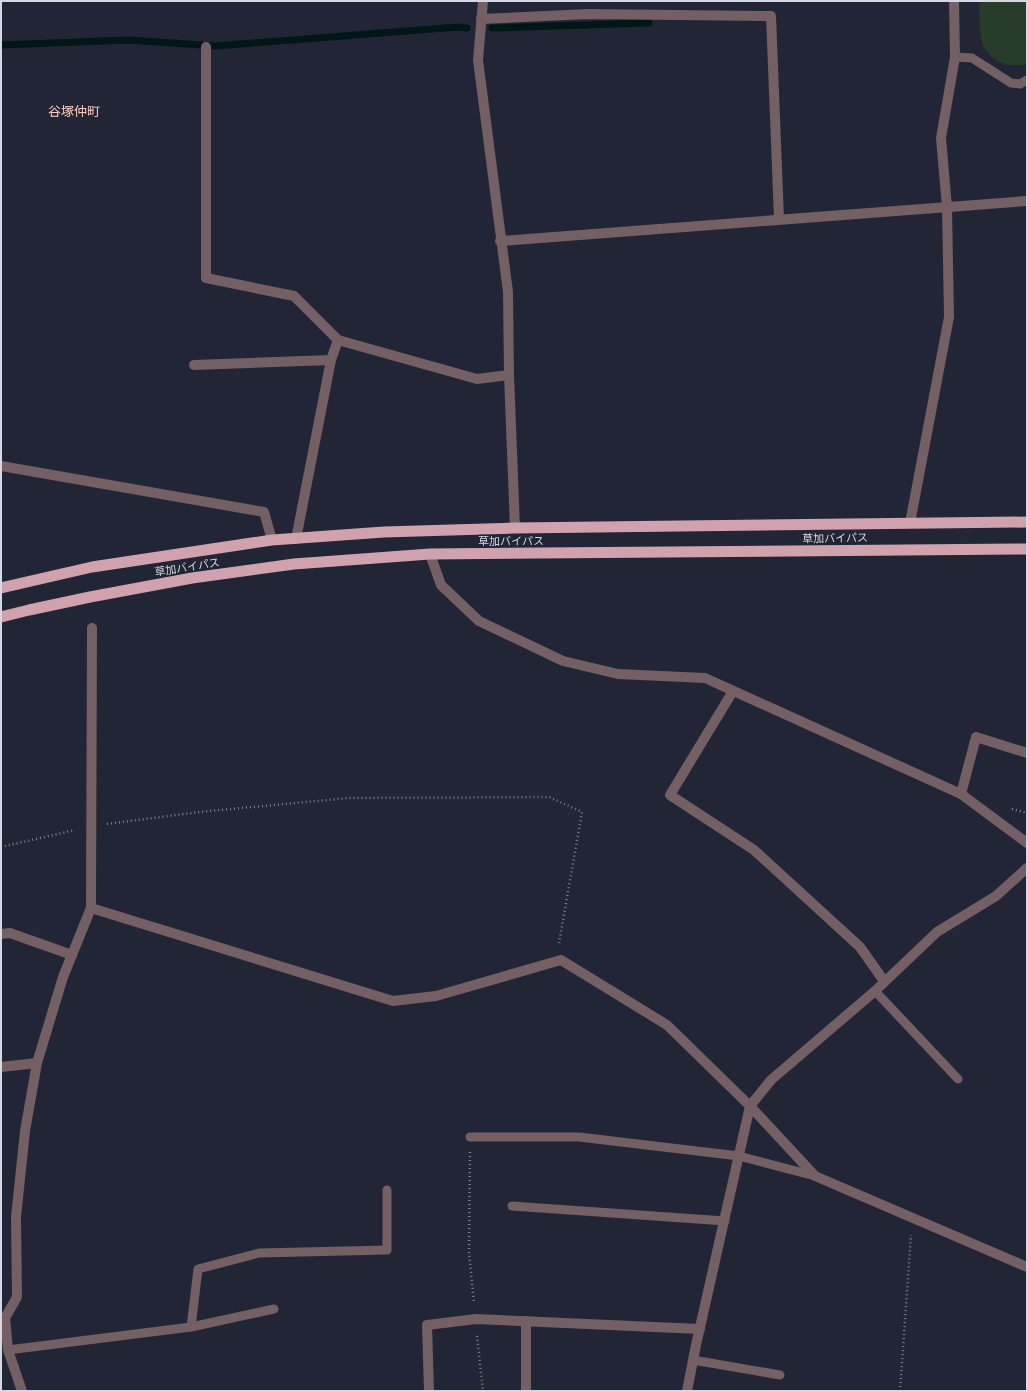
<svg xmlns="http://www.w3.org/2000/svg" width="1028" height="1392" viewBox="0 0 1028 1392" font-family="'Space Grotesk','Noto Sans JP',sans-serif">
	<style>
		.green { fill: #273c29 }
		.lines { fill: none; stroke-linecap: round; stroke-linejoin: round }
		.stream { stroke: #001617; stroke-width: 7 }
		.path { stroke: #7c7f8d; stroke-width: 2.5; stroke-dasharray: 1 3; stroke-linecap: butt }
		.service { stroke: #735f64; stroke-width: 9 }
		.minor { stroke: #735f64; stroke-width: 10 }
		.trunk { stroke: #d0a2ad; stroke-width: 11 }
		.labels { text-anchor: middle; stroke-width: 3; stroke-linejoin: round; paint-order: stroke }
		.street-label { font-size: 11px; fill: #d6d9e4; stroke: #222535 }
		.quarter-label { font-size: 13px; fill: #fecbc2; stroke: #222535 }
	</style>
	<rect width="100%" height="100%" fill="#222535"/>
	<path class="green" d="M 979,1 L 1027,1 L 1027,64 C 1013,67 1000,65 990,55 C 988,53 985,50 984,48 C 978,33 980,16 979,1 Z"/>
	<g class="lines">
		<g class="stream">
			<polyline points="492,28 649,23"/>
			<polyline points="1,45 129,40 215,46 458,27 467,28"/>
		</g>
		<g class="path">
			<polyline points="1012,809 1027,813"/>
			<polyline points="107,824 199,812 349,798 549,797 582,812 559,943"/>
			<polyline points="1,847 75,830"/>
			<polyline points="470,1152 469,1252 474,1303"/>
			<polyline points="477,1336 483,1391"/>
			<polyline points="900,1391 911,1235"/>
		</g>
		<g class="service">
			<polyline points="955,57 972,58 1011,83 1020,84 1027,80"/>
			<polyline points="875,991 958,1079"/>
			<polyline points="470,1137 579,1137 739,1156 815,1176"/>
			<polyline points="512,1206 725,1221"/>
			<polyline points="191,1327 198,1269 259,1253 387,1250 387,1190"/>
			<polyline points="8,1350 191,1327 274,1309"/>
			<polyline points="693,1360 780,1375"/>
		</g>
		<g class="minor">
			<polyline points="483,1 478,60 508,292 509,375 515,528"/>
			<polyline points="481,19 588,14 771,16 779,219"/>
			<polyline points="206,47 206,278 294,296 338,340 477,379 509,375"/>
			<polyline points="500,241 1027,201"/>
			<polyline points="194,365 331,360"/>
			<polyline points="1,466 264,512 272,540"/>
			<polyline points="910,523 949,317 947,207 941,138 955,57 954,1"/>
			<polyline points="296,539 331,360 338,340"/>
			<polyline points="430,554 441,585 479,621 563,661 618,674 705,678 961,794 1027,843"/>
			<polyline points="733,691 670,795 754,850 860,947 884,981"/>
			<polyline points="961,794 976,737 1027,753"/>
			<polyline points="91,908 393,1001 436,996 561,960 667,1025 750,1106 815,1176 1027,1267"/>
			<polyline points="1,934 10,933 72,955"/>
			<polyline points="1,1067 37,1063"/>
			<polyline points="526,1321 526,1391"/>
			<polyline points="22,1391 8,1350 5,1318 17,1297 16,1217 25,1131 37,1063 63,977 91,908 92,628"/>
			<polyline points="429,1391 427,1325 476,1319 700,1329"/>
			<polyline points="687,1391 696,1345 750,1106 771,1080 875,991 937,932 996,896 1027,868"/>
		</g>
		<g class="trunk">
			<polyline points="1,588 92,567 272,540 384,532 515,528 1027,522"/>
			<polyline points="1,617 29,610 90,597 192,578 294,564 430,554 1027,549"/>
		</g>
	</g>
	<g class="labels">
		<g class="street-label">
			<text transform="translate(835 538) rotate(-1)" y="4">草加バイパス</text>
			<text x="511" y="545">草加バイパス</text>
			<text transform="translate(187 567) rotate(-9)" y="4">草加バイパス</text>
		</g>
		<g class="quarter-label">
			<text x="74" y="116">谷塚仲町</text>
		</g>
	</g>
	<rect width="1028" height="1392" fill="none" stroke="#d6d9e4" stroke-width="4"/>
</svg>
